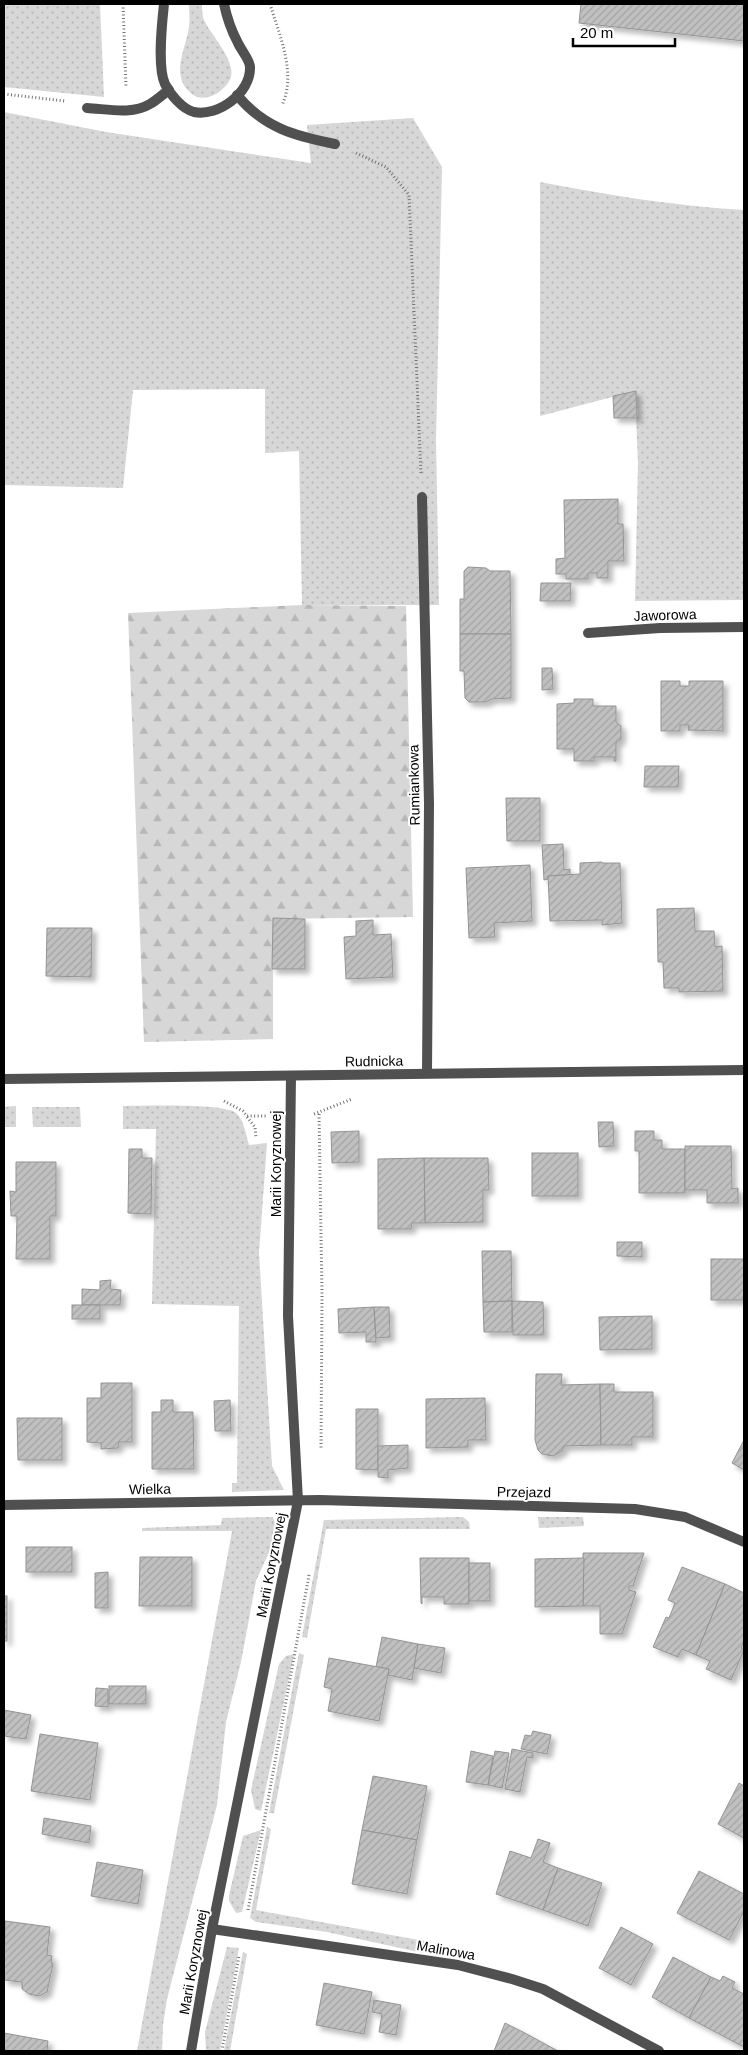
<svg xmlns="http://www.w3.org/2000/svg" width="748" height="2055" viewBox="0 0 748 2055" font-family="Arial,sans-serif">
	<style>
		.grass { fill: url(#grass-dots) }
		.forest { fill: url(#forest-firs) }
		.building { fill: url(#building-hatch); stroke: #949494; filter: url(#shadow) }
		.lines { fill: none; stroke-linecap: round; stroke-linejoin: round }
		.path { stroke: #727272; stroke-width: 3; stroke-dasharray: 1 2.5; stroke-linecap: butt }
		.service { stroke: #505050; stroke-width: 10 }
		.minor { stroke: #505050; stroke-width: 10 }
		.labels { text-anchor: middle; stroke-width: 4; stroke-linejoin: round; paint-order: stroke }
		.street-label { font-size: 14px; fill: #000; stroke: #fff }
	</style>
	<defs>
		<pattern id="grass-dots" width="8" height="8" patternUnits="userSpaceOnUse" patternTransform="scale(1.25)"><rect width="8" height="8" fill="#d7d7d7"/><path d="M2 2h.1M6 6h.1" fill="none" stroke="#b7b7b7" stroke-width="1.8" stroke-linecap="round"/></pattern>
		<pattern id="forest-firs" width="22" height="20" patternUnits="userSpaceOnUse" patternTransform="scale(1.25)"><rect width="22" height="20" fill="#d7d7d7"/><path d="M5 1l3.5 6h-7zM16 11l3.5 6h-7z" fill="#b7b7b7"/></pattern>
		<pattern id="building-hatch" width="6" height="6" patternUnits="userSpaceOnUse" patternTransform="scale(1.25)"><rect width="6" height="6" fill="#c0c0c0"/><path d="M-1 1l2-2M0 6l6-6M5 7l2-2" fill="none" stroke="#a3a3a3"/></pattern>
		<filter id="shadow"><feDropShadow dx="4.5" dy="4.5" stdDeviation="2.5" flood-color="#0004"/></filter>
	</defs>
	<rect width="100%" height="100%" fill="#fff"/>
	<g class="grass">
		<polygon points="4,4 100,4 104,97 4,87"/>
		<path d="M 189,4 L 202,4 C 202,10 202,17 205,22 C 212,36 235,60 231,77 C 229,84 222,90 216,94 C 208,98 200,100 192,94 C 169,76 186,49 189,27 C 190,19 189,11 189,4 Z"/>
		<polygon points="4,112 106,132 311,163 307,125 413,118 442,167 436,439 439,605 302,605 299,451 265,453 265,389 133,390 123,488 4,485"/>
		<path d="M 540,182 C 608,195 675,206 744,210 L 743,600 L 635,601 L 638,464 L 635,391 L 540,416 Z"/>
		<polygon points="16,1106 16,1127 4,1127 4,1107"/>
		<path d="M 123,1106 C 143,1106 224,1103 236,1113 C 244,1120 246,1135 249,1145 L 267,1143 L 259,1253 L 272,1466 L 284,1490 L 232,1492 L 232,1483 L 237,1483 L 239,1306 L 152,1304 L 156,1129 L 123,1129 Z"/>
		<polygon points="32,1107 80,1107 81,1127 33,1127"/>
		<polygon points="273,1517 276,1526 270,1550 256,1581 241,1662 226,1722 217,1805 167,1999 163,2025 162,2051 137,2051 232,1531 142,1531 142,1528 221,1525 222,1518"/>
		<polygon points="463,1517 469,1522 470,1529 326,1529 307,1638 302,1637 324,1520"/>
		<polygon points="538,1517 583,1517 584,1526 539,1528"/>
		<polygon points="299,1653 304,1655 274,1813 269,1813"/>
		<polygon points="294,1654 261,1811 255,1809 251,1790 279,1664 286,1656"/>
		<polygon points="267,1827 271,1829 256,1910 424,1941 423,1953 327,1932 256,1922 250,1918"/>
		<polygon points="261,1830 242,1912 236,1913 229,1901 229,1895 243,1836"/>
		<polygon points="227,1947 239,1948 220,2051 206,2051 205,2032"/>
		<polygon points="243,1952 247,1954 230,2051 224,2051"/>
	</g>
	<polygon class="forest" points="302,605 406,606 413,917 273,919 273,1039 144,1042 128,613"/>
	<g class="building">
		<polygon points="581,4 744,4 744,41 579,23"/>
		<polygon points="636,391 637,418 614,418 613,396"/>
		<polygon points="618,499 618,524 623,524 624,561 608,561 608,578 597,578 597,573 588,573 588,579 566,579 566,574 556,574 556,559 565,558 564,500"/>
		<polygon points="468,567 486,568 490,571 510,571 511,634 460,634 460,599 464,599 464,571"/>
		<polygon points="541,583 571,583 570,601 540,601"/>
		<polygon points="460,634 511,634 511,698 491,699 486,702 469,702 465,698 464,671 460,671"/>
		<polygon points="542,668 552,668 553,689 542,690"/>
		<polygon points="661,681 680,681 680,686 689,686 689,681 723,681 723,731 688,730 689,725 680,725 680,731 661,731"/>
		<polygon points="574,699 593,699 593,706 616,706 616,722 621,726 621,739 616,743 616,761 614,761 614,757 594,757 594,761 574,761 574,749 557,749 557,704 574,703"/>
		<polygon points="645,766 679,766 678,787 644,787"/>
		<polygon points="506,798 540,798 540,841 507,841"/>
		<polygon points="563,844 564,870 570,869 570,875 548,876 548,879 544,880 542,845"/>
		<polygon points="602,862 602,863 620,863 622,923 602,925 602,920 550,921 548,876 580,874 580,863"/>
		<polygon points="530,865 532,921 494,923 495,937 469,938 466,868"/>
		<polygon points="694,908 695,931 714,931 715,947 722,946 723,991 679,992 679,988 664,988 663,962 658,962 657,909"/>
		<polygon points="273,918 305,919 305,969 272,969"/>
		<polygon points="373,920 373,935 391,934 393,977 346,979 344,937 356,936 356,921"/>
		<polygon points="47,928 92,928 91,977 46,976"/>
		<polygon points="598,1122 613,1122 614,1146 599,1147"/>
		<polygon points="359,1131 359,1162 332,1163 331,1132"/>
		<polygon points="635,1131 654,1131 654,1140 662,1140 662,1149 685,1149 685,1193 639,1193 639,1151 635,1151"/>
		<polygon points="685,1146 731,1146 732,1189 738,1188 738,1203 707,1203 707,1190 685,1190"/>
		<polygon points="129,1149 142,1149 142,1158 152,1158 151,1214 128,1213"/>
		<rect x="532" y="1153" width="46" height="43"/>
		<polygon points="424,1158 488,1158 489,1190 483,1190 483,1222 425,1223"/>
		<polygon points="424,1158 425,1223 412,1223 411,1229 378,1229 378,1159"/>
		<polygon points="16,1162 56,1162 56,1216 50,1216 50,1259 16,1259 17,1216 11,1216 10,1191 16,1192"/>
		<polygon points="617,1242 642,1242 642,1257 617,1256"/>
		<polygon points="482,1251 511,1251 512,1301 483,1302"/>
		<rect x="711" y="1259" width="33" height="41"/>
		<polygon points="111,1280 110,1289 121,1290 120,1305 82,1305 82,1289 100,1290 100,1281"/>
		<polygon points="512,1301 512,1332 484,1332 483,1302"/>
		<polygon points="512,1301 543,1302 544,1335 513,1335"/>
		<rect x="72" y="1305" width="28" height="14"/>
		<polygon points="374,1307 376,1342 366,1342 366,1332 339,1333 338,1309"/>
		<polygon points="374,1307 389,1307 390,1337 376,1338"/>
		<polygon points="652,1316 652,1349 600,1350 599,1317"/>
		<polygon points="536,1374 562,1374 561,1385 600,1384 601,1445 564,1446 562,1451 553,1456 542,1454 538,1450 535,1440"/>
		<polygon points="101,1383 132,1383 132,1442 119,1442 118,1448 101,1449 101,1443 87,1442 87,1398 101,1398"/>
		<polygon points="600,1384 614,1384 614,1392 653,1392 653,1437 632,1437 632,1445 601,1445"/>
		<polygon points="485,1398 486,1440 468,1440 468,1447 426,1448 426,1399"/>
		<polygon points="161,1400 173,1400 173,1412 193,1412 194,1469 152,1469 152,1412 161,1412"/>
		<polygon points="230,1400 231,1431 215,1431 214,1401"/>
		<polygon points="356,1409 378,1409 378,1470 356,1469"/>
		<polygon points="17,1418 62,1418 62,1460 18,1460"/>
		<polygon points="744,1440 744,1470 732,1463"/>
		<polygon points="408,1445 408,1468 388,1470 388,1478 378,1477 378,1446"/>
		<rect x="26" y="1547" width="46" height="25"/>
		<polygon points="583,1553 644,1553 633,1586 629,1586 629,1590 636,1592 622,1634 600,1634 600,1606 583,1606"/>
		<polygon points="140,1557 192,1557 192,1606 139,1606"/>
		<polygon points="420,1558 469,1558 469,1604 444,1604 444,1597 422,1597 422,1604 421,1603"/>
		<polygon points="584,1558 583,1606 535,1607 535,1559"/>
		<rect x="469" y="1563" width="21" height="38"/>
		<polygon points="682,1567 725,1584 696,1655 682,1649 678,1657 653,1647 666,1617 669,1618 675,1603 668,1600"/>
		<polygon points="108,1572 108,1608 95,1608 95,1573"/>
		<polygon points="725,1584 744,1593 744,1641 741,1648 744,1650 731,1680 706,1669 710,1661 696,1655"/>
		<rect x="4" y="1596" width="3" height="45"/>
		<polygon points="382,1637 418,1644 412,1680 388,1675 389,1669 376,1667"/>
		<polygon points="418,1644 445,1648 441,1673 414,1668"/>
		<polygon points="329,1658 389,1669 379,1721 328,1711 332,1689 324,1687"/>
		<rect x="109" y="1686" width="37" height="18"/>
		<polygon points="96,1688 108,1689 108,1707 95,1706"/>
		<polygon points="4,1710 31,1715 26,1739 4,1736"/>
		<polygon points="533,1731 551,1735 547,1754 521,1749 525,1735 531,1736"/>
		<polygon points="40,1734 98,1743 90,1800 31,1791"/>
		<polygon points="512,1749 533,1753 533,1758 527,1757 520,1792 505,1789"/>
		<polygon points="471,1751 493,1756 488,1785 466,1782"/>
		<polygon points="495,1751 509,1753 502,1788 488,1785"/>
		<polygon points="373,1776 427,1786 417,1840 362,1830"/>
		<polygon points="739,1783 744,1786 744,1838 718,1824"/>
		<polygon points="44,1818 91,1826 89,1843 42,1834"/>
		<polygon points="362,1830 417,1840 407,1894 352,1884"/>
		<polygon points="538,1839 550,1843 543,1862 558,1868 543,1910 496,1894 510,1851 531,1858"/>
		<polygon points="97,1862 143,1870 138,1904 91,1896"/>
		<polygon points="558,1868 602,1883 588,1926 543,1910"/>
		<polygon points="699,1871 744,1894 744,1911 729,1940 677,1913"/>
		<polygon points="5,1921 50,1927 47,1955 52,1956 51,1963 53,1964 47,1992 39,1996 29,1994 22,1989 22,1982 4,1980"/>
		<polygon points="621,1927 653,1944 631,1985 599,1968"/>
		<polygon points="673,1957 711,1977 689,2018 652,1997"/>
		<polygon points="723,1976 735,1982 732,1988 744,1994 744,2047 689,2018 711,1977 720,1981"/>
		<polygon points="324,1983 372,1992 364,2034 316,2025"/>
		<polygon points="374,2000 401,2005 396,2035 379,2032 382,2014 372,2012"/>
		<polygon points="505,2023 523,2032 558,2051 494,2051"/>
		<polygon points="4,2033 48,2041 47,2051 4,2051"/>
	</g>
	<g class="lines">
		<g class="path">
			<polyline points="123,4 126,87"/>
			<path d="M 270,4 C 279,34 297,74 282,105"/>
			<polyline points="4,94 65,101"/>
			<polyline points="356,153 386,167 409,195 421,474"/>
			<polyline points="224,1101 243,1111 247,1116 267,1116"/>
			<polyline points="314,1114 352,1099"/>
			<polyline points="319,1114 322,1295 321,1450"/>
			<polyline points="247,1117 255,1127 256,1138"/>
			<polyline points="248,1910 309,1575"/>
			<polyline points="222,2051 239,1956"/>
		</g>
		<g class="service">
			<path d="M 237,95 C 264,128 295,136 335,144"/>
			<path d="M 87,108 C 107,109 132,115 150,104 C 157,100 163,94 169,90"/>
		</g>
		<g class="minor">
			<path d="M 164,4 C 162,23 157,67 165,84 C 170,94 182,109 194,112 C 218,117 251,93 250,67 C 250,60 241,50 238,43 C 231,30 227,18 224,4"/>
			<polyline points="422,497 429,804 427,1073"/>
			<polyline points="588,633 660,628 744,627"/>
			<polyline points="4,1079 744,1070"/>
			<polyline points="4,1505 320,1500 635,1509 685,1517 744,1542"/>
			<polyline points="212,1929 458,1965 512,1979 543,1989 659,2051"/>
			<polyline points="191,2051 212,1929 298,1501 288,1316 291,1076"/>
		</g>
	</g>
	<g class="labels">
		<g class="street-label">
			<text transform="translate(665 615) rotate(-2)" y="5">Jaworowa</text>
			<text transform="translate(414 785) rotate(-91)" y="5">Rumiankowa</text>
			<text transform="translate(374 1061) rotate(-1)" y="5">Rudnicka</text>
			<text transform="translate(276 1164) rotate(-90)" y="5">Marii Koryznowej</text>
			<text transform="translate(150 1489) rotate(-1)" y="5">Wielka</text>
			<text transform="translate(524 1492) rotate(1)" y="5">Przejazd</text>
			<text transform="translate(271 1565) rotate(-79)" y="5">Marii Koryznowej</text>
			<text transform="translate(446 1950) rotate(10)" y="5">Malinowa</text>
			<text transform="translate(193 1962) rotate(-80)" y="5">Marii Koryznowej</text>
		</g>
	</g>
	<rect width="748" height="2055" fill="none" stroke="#000000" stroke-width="10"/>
	<path d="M573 38v8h102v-8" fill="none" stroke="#000000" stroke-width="2.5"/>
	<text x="580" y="38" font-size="15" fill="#000000" stroke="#ffffff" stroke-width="4" paint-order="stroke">20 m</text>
</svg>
